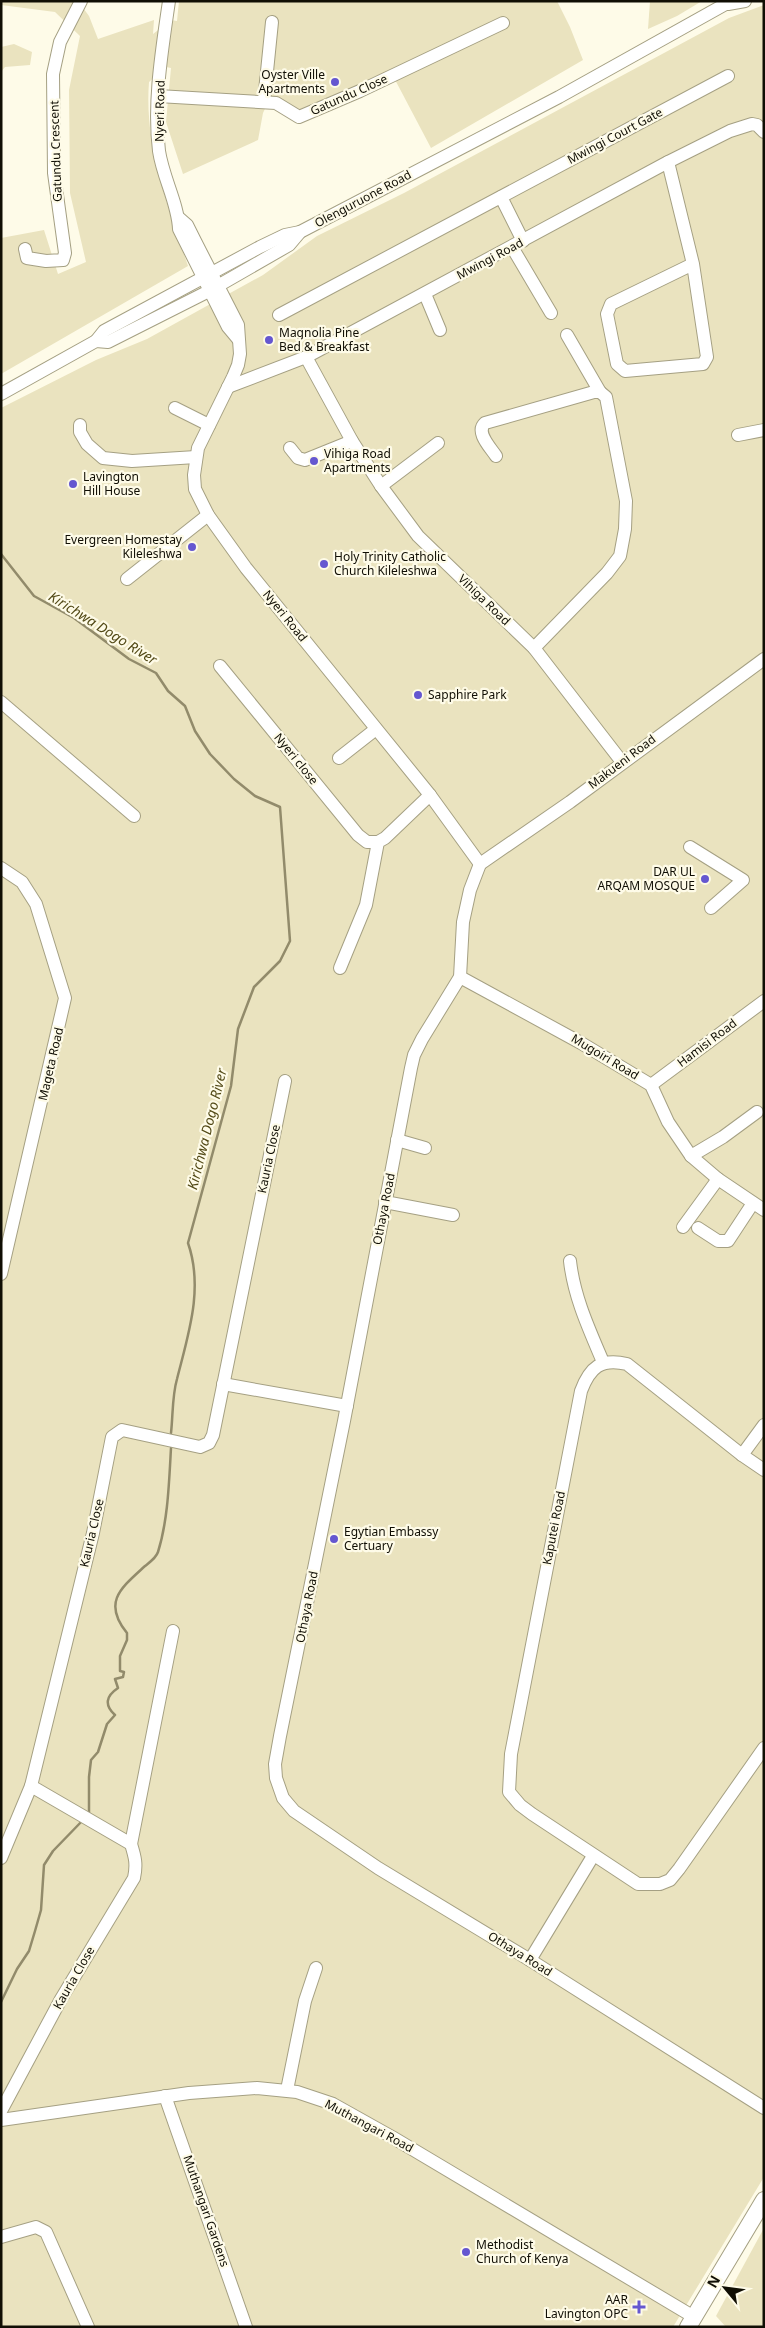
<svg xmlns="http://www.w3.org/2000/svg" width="765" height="2328" viewBox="0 0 765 2328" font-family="'Noto Sans',sans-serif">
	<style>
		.green { fill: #eae3bf }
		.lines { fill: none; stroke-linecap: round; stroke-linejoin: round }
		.stream { stroke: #928b6b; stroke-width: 2.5 }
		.minor-casing { stroke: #a5a083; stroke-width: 14 }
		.major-casing { stroke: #a5a083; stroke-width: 18 }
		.minor { stroke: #fff; stroke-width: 12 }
		.major { stroke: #fff; stroke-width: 16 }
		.poi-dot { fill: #6557d0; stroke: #fefbe8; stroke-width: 2 }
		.labels { text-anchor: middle; stroke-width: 4.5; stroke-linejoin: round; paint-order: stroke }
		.poi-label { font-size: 12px; fill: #100e04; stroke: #fefbe8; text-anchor: start }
		.street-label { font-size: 12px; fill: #100e04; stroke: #fefbe8 }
		.water-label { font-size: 14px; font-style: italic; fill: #524916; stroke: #fefbe8 }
	</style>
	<rect width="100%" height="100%" fill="#fefbe8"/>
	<g class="green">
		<path d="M 1,1 L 78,1 L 89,16 L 98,39 L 154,20 L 153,34 L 171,20 L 177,21 L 179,1 L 557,1 L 570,27 L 583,60 L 431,148 L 392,74 L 307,121 L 270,98 L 263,113 L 258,140 L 183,174 L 166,122 L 171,68 L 166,67 L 149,82 C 144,146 168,206 188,266 L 1,374 L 1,238 L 44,230 L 58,274 L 86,262 L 70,193 L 69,90 L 80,36 L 55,12 L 1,5 Z"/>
		<polygon points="650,1 702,1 677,16 648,29"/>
		<polygon points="764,5 764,2177 673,2327 1,2327 1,408 96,360 147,339 263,275 317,236 404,193 729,18"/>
		<polygon points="14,44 32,52 30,65 5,67 1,72 1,47"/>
		<polygon points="764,2228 764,2327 726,2327 716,2316"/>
	</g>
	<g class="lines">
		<g class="stream">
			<path d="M 1,554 L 34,596 L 74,618 L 129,659 L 156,673 L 168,691 L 185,706 L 195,731 L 210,754 L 234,779 L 255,796 L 280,807 L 290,941 L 280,961 L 254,987 L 238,1029 L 231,1086 L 188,1243 C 204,1289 188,1335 177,1379 C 172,1396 173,1416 171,1433"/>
			<path d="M 89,1814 L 89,1777 L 91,1760 L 98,1752 L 107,1724 L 115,1715 C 104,1705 106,1696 118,1688 L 115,1679 L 123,1677 L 124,1672 L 120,1671 L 120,1656 L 127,1640 L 127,1633 C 102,1602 121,1588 145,1566 C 150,1562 156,1558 158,1552 C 168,1520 169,1483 171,1448"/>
			<polyline points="1,2002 17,1969 29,1951 35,1931 41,1910 44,1865 53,1851 83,1820"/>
		</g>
		<g class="minor-casing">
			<g id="minor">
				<path d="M 169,1 C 162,50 153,102 159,151 C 163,178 178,203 179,229 L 228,327 L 238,339"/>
				<polyline points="728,4 745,1"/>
				<polyline points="158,96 276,103 299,117 360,91 503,23"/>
				<polyline points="264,101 272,22"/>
				<polyline points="668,162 693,264 707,357 703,364 625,371 617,364 607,314 611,304 693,264"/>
				<polyline points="501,197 523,241"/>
				<polyline points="179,218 187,225 194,239 238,325 240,354 238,365 233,377 198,448 194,475 195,489 208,515 246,568 430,795 480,864"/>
				<polyline points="512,247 551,313"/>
				<polyline points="25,249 27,258 46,261 63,260 65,253 54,173 53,74 60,42 81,1"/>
				<polyline points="425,294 440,330"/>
				<polyline points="279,315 728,76"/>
				<polyline points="567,335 600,392"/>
				<polyline points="96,341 104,331 260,247 285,235 300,232"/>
				<polyline points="306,357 352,441 381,486 418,536 534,648 622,762"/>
				<polyline points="228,387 306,357 668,162 730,131 752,124 757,125 764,132"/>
				<polyline points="1,394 96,341 108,342 209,291 289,245 300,232 559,97 731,1"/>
				<polyline points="175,408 209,425"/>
				<polyline points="80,425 80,432 87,444 103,458 132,461 196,457"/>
				<polyline points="738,435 764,430"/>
				<polyline points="290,448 298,458 305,460 352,441"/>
				<path d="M 496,456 C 490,447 475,432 485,423 L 594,392 L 600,392 L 606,397 L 626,501 L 625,529 L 620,556 L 607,573 L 534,648"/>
				<polyline points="381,486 438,443"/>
				<polyline points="127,579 208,515"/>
				<polyline points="220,666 358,835 367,842 378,842"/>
				<polyline points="1,702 134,816"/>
				<polyline points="339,758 376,729"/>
				<polyline points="690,847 743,880 711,908"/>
				<polyline points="480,864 470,890 463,922 460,977 422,1039 414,1055 411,1068 344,1421 280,1736 275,1764 276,1778 283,1798 294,1811 378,1868 530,1960 764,2108"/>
				<polyline points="480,864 570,802 764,659"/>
				<polyline points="1,868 22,882 36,904 65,998 1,1274"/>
				<polyline points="340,968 366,905 378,842 385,838 430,795"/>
				<polyline points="460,977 581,1043 651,1085 668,1122 691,1156 718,1179 764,1210"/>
				<polyline points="651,1085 764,1001"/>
				<polyline points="397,1140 425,1148"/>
				<polyline points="691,1156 723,1137 757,1112"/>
				<polyline points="385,1202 453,1215"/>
				<polyline points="683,1227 718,1179"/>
				<polyline points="698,1228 718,1241 728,1241 753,1203"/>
				<path d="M 570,1261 C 574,1297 589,1329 603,1362"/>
				<polyline points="223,1384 347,1406"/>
				<polyline points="742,1455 764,1425"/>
				<path d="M 764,1470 L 742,1455 L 627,1364 C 601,1358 590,1367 581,1391 L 511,1754 L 509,1792 L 520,1805 L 532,1814 L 638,1884 L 660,1884 L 670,1880 L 679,1869 L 764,1748"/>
				<polyline points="131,1844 173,1631"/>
				<polyline points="1,1858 31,1786"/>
				<polyline points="530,1960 593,1856"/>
				<polyline points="287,2090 305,2001 316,1968"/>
				<polyline points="165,2096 246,2327"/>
				<path d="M 1,2111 L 61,1999 L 134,1878 C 137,1864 135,1857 131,1844 L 31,1786 L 93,1533 L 112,1437 L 122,1430 L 200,1447 L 209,1443 L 213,1435 L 285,1081"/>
				<polyline points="1,2120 189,2093 257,2088 297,2092 333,2104 392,2137 694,2317"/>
				<polyline points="1,2237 36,2227 46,2232 88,2327"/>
			</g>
		</g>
		<g class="major-casing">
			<polyline id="major" points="688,2327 764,2200"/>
		</g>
		<use href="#minor" class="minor"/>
		<use href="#major" class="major"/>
	</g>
	<g class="poi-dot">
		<circle cx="335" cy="82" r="5"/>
		<circle cx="269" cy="340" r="5"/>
		<circle cx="314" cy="461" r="5"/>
		<circle cx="73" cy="484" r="5"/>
		<circle cx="192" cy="547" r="5"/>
		<circle cx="324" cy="564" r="5"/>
		<circle cx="418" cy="695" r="5"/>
		<circle cx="705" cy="879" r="5"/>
		<circle cx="334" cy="1539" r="5"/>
		<circle cx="466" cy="2252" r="5"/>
		<path d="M636.5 2299.5h5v5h5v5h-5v5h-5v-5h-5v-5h5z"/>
	</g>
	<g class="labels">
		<g class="poi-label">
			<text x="325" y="79" text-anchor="end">Oyster Ville<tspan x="325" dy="14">Apartments</tspan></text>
			<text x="279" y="337">Magnolia Pine<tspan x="279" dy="14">Bed &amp; Breakfast</tspan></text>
			<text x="324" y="458">Vihiga Road<tspan x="324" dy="14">Apartments</tspan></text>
			<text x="83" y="481">Lavington<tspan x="83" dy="14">Hill House</tspan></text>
			<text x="182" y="544" text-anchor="end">Evergreen Homestay<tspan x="182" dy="14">Kileleshwa</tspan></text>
			<text x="334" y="561">Holy Trinity Catholic<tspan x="334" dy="14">Church Kileleshwa</tspan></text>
			<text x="428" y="699">Sapphire Park</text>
			<text x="695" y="876" text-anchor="end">DAR UL<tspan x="695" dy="14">ARQAM MOSQUE</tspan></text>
			<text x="344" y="1536">Egytian Embassy<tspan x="344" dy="14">Certuary</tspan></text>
			<text x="476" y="2249">Methodist<tspan x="476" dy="14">Church of Kenya</tspan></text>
			<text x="628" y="2304" text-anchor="end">AAR<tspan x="628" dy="14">Lavington OPC</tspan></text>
		</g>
		<g class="street-label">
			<text transform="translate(349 95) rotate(-24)" y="4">Gatundu Close</text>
			<text transform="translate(160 111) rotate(-89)" y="4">Nyeri Road</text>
			<text transform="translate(615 136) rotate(-28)" y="4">Mwingi Court Gate</text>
			<text transform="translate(56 151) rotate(-92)" y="4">Gatundu Crescent</text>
			<text transform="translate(363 199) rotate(-28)" y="4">Olenguruone Road</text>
			<text transform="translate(490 259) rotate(-28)" y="4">Mwingi Road</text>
			<text transform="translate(484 600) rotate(44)" y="4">Vihiga Road</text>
			<text transform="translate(285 616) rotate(51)" y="4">Nyeri Road</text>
			<text transform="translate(296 759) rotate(51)" y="4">Nyeri close</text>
			<text transform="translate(622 762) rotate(-37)" y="4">Makueni Road</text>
			<text transform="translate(707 1043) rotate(-37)" y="4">Hamisi Road</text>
			<text transform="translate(605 1057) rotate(31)" y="4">Mugoiri Road</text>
			<text transform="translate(51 1064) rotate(-77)" y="4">Mageta Road</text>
			<text transform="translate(269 1159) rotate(-78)" y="4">Kauria Close</text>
			<text transform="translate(384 1209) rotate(-79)" y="4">Othaya Road</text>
			<text transform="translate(554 1528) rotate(-79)" y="4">Kaputei Road</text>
			<text transform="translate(92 1533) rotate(-77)" y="4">Kauria Close</text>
			<text transform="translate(307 1607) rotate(-79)" y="4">Othaya Road</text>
			<text transform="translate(520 1954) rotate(32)" y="4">Othaya Road</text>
			<text transform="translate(74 1978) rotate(-60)" y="4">Kauria Close</text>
			<text transform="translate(369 2126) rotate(28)" y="4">Muthangari Road</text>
			<text transform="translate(206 2211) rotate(71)" y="4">Muthangari Gardens</text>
		</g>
		<g class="water-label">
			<text transform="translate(103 628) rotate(32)" y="5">Kirichwa Dogo River</text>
			<text transform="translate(207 1129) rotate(-76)" y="5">Kirichwa Dogo River</text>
		</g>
	</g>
	<rect width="765" height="2328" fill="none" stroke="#100e04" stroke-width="5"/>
	<g transform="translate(725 2288) rotate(299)" stroke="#fefbe8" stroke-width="4" paint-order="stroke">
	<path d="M0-4L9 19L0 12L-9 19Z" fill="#100e04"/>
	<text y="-8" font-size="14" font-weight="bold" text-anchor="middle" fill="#100e04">N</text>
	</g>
</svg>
